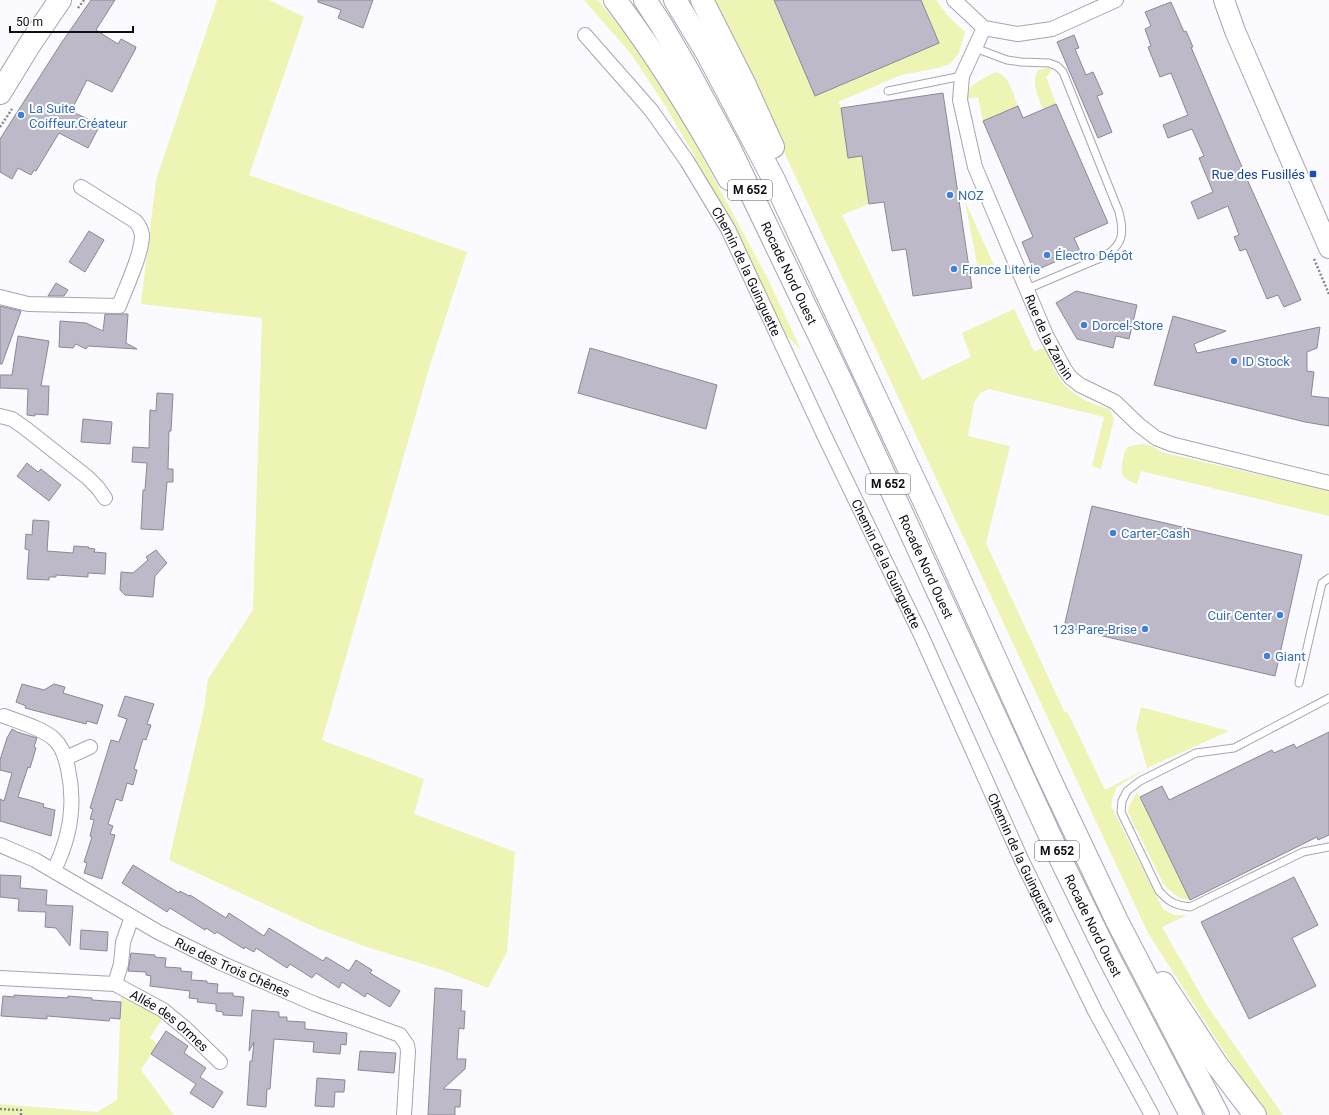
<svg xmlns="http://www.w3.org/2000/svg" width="1329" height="1115" viewBox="0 0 1329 1115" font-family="Roboto,sans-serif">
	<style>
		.green { fill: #eef4b4 }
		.building { fill: #beb9c9; stroke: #8c8796 }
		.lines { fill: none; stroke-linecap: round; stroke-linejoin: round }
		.lane-casing { stroke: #a8a3b3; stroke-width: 9 }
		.street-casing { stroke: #a8a3b3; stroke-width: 16 }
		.secondary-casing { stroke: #a8a3b3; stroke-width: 22 }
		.primary-casing { stroke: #a8a3b3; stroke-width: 24 }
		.highway-casing { stroke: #a8a3b3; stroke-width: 24 }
		.path { stroke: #87868a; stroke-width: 2.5; stroke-dasharray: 2 2; stroke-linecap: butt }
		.lane { stroke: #fff; stroke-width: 7 }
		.street { stroke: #fff; stroke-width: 14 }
		.secondary { stroke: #fff; stroke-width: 20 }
		.primary { stroke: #fff; stroke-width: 22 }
		.highway { stroke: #fff; stroke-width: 22 }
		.shop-dot { fill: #3f7fe0; stroke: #fff; stroke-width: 1.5 }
		.transit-dot { fill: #1a4fb4; stroke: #fff; stroke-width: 1.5 }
		.labels { text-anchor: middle; stroke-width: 4; stroke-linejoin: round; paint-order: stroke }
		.shield { fill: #fff; stroke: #57565a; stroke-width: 1 }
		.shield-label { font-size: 12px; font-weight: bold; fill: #0f0d13 }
		.shop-label { font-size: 13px; fill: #366cbe; stroke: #fff; text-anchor: start }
		.transit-label { font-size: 13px; fill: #164399; stroke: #fff; text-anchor: end }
		.street-label { font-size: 13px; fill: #0f0d13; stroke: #fff }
	</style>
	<rect width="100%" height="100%" fill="#fbfafe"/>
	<g class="green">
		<polygon points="217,0 269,0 304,17 249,175 467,252 430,365 322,740 424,779 414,814 515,852 507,952 488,988 445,971 364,946 314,927 169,860 204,709 208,679 253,610 262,318 141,304 156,180"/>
		<polygon points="584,0 598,0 628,37 683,121 767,277 801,350 785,334 694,155 666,107 632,55"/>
		<path d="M 715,0 L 774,0 L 815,96 L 939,43 L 921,0 L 936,0 L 948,16 L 965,32 L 959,53 L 950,64 L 938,68 L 901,75 L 838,102 L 841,108 L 848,157 L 862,156 L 869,204 L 842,215 L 922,380 L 971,357 L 962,333 L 1014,309 L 1034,351 L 1045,348 C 1051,360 1055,375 1064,384 C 1075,397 1093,405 1110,409 L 1114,420 L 1101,469 L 1092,466 L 1104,417 L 989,389 L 980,393 L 974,403 L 968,436 L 1010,446 L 986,543 L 1064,711 L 1068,713 L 1105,790 L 1147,768 L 1136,729 L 1141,707 L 1229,731 L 1147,768 L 1117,787 L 1113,796 L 1111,806 L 1163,909 L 1174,915 L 1187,915 L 1162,927 L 1206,1004 L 1283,1115 L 1268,1115 L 1252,1095 L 1148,933 L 770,122 L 740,51 Z"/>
		<path d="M 1048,68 L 1052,70 L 1046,77 L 1056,104 L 1043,109 C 1038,96 1031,83 1038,70 Z"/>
		<path d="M 996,72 C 1010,76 1013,94 1018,106 L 983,121 L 978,97 L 965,99 C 969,84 983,78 996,72 Z"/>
		<polygon points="965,201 995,268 979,275"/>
		<path d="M 1143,444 L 1152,446 L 1161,452 L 1329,491 L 1329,516 L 1141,471 L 1137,484 C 1121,478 1120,475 1123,459 C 1124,455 1124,451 1127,448 C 1131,445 1138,445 1143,444 Z"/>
		<path d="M 1137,792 L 1190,900 C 1177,898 1171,893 1163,883 L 1128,812 L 1129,806 Z"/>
		<polygon points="121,996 163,1017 150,1038 158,1044 141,1070 174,1115 0,1115 0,1104 97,1112 117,1100"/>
	</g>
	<g class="building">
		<polygon points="91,0 115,0 96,30 118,44 121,39 136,47 135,50 112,92 87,80 71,111 100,125 88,148 59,133 36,171 34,170 31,175 18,168 12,179 0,172 0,139 60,45"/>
		<polygon points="318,0 373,0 363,28 338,18 341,10 318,2"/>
		<polygon points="774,0 921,0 939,43 815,96"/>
		<polygon points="1171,2 1184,32 1186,31 1193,47 1191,47 1247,179 1301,300 1284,307 1278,295 1267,299 1246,249 1240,251 1234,237 1239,235 1228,206 1198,219 1191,202 1213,192 1199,158 1204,156 1192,129 1168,138 1163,125 1188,115 1171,73 1160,77 1148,47 1151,46 1145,29 1151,26 1145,12"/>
		<polygon points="1074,35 1079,48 1075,49 1086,75 1093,72 1103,94 1097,96 1112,132 1098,138 1057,42"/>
		<polygon points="943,93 972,288 913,296 906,249 892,251 884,202 869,204 862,156 848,158 841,108"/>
		<polygon points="1056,104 1108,223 1074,238 1080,251 1034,271 1022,242 1033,237 983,121 1018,106 1023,118"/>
		<polygon points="89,231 104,240 85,272 69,262"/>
		<polygon points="56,283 68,290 64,296 48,296"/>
		<polygon points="1076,291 1137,305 1129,339 1116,336 1113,348 1077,339 1056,303"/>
		<polygon points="0,306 21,311 2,364 0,364"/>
		<polygon points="105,314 128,314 126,343 137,349 88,346 86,349 76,344 73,348 59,347 60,321 86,323 103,331"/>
		<polygon points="1173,316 1226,331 1194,344 1197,353 1320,327 1317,348 1307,352 1307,371 1314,372 1311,396 1329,398 1329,426 1305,422 1154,385"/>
		<polygon points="18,336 49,341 41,386 49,386 48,415 35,414 35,416 27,415 28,389 0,388 0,375 12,375"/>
		<polygon points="590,348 717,385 706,429 578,393"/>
		<polygon points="157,393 173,394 171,431 169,431 168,469 173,469 173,482 167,482 163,530 141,529 143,490 145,490 147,463 132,462 133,447 149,448 150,410 156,411"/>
		<polygon points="83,419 112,422 110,444 81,442"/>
		<polygon points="27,463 38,472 41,469 61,485 49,501 17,476"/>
		<polygon points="1092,506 1302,555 1275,676 1064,627"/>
		<polygon points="33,520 49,521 47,551 73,553 74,546 89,547 88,548 95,549 94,552 106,553 105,574 88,573 88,577 56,575 56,577 49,577 49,580 27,579 29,550 25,549 26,534 32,535"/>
		<polygon points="156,550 167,563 155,576 153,597 125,595 120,590 121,572 133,573 148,560 146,557"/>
		<polygon points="22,684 44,690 54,684 65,687 63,693 103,705 97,724 87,721 86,724 25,708 26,706 16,702"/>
		<polygon points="125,696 154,704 147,724 151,725 146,740 143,739 134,769 137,770 133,785 127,783 122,801 116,799 108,824 113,826 110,834 115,835 102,879 84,873 87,863 84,862 92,837 90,836 94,820 90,819 93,809 90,808 111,740 119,742 127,719 118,716"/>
		<polygon points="12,729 17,732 37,738 34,747 36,748 30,768 28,767 18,797 44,804 43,807 55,810 51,836 0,821 0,799 4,801 12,773 0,770 0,760 7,738"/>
		<polygon points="1329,732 1329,835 1318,840 1317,837 1190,900 1140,797 1162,786 1169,800 1272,750 1274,753 1294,744 1296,748"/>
		<polygon points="133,865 179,893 180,891 189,896 190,895 226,918 229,913 264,936 269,928 323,961 326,957 349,971 356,960 372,970 370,973 400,991 390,1007 367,993 365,997 342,982 339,988 316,973 312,978 290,964 287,968 256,948 254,952 245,947 244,949 217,932 215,934 206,928 205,930 170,908 167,912 122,883"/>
		<polygon points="0,875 21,876 20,888 47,890 46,905 73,906 70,946 56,928 45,927 46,912 18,911 19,899 0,897"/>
		<polygon points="1294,877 1318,925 1292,938 1316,986 1249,1019 1201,922"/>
		<polygon points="81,930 108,932 107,951 80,949"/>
		<polygon points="131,953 155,955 155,957 166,958 165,967 181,968 181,971 192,972 191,980 207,981 207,983 218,984 217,993 233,993 233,996 244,997 242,1016 223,1015 223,1012 216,1011 216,1004 197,1002 198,999 189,998 190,991 150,986 151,976 146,975 146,972 128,971"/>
		<polygon points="435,988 462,990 461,1011 465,1011 464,1029 459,1028 457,1059 466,1059 465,1069 443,1089 461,1090 460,1107 455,1107 455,1115 428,1115"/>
		<polygon points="14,995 68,998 68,996 92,998 92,1000 121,1002 120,1019 110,1018 109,1021 47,1016 47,1019 1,1016 3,996 14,997"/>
		<polygon points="252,1010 279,1012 279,1017 287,1017 287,1021 305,1022 305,1029 347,1033 346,1045 341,1044 340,1054 313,1052 314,1042 274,1039 270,1089 267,1089 266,1107 247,1105 250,1061 252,1061 254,1042 249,1051"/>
		<polygon points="166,1031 188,1046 184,1053 206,1068 200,1077 223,1092 213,1108 190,1093 196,1084 151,1054"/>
		<polygon points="360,1051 396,1053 394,1073 358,1070"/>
		<polygon points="317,1078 345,1080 344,1092 335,1092 334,1107 315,1106"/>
	</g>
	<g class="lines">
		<g class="lane-casing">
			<g id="lane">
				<path d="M 975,48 L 1007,60 L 1021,62 L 1049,63 L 1057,66 L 1063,72 L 1119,212 C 1124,232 1124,244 1105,256 L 1027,289"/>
				<polyline points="888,91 962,76"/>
				<polyline points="1299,683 1322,583 1329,578"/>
				<path d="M 1329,698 L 1234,748 L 1196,753 L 1140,781 L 1127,791 L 1122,801 L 1121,812 L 1159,891 C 1169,902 1174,905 1190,907 L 1303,852 L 1329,847"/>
			</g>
		</g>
		<g class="street-casing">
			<g id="street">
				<polyline points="954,0 984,28 1018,34 1052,29 1116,0"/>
				<path id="s1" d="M 984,28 L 962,76 L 960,100 L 975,167 L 1046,335 L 1065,370 L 1071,378 L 1080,385 L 1115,402 L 1139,425 L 1156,438 L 1171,444 L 1329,483"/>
				<path id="s2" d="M 585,35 L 651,110 L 687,161 L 728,229 L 825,437 L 921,635 L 1022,861 L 1095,1011 L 1152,1115"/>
				<path d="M 0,297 L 28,304 L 119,306 C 126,287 142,254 142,235 C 141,229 139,225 135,221 L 81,187"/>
				<polyline points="0,416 12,419 25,428 87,477 98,488 105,498"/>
				<path d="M 4,716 C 17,721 44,729 54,739 C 62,746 66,759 68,769 C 76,805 70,838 54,870"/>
				<polyline points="66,758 90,747"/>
				<path id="s3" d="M 0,845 L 35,860 L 158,932 L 221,963 L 315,1004 L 400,1035 L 407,1045 L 408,1051 L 404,1115"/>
				<path id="s4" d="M 0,978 L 115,984 L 163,1010 L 186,1029 L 220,1062"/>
				<polyline points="115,984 121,964 123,942 132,917"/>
			</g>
		</g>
		<g class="secondary-casing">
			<polyline id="secondary" points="1224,0 1235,31 1329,248"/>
		</g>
		<g class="primary-casing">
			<polyline id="primary" points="0,93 30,44 60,0"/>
		</g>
		<g class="highway-casing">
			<g id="highway">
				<path d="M 615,0 C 658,57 695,117 729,179"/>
				<path id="s5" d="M 645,0 L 662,26 L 687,69 L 728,145 L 843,385 L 1062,862 L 1107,954 L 1191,1115"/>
				<polyline points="675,0 707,53 773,178 930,514 1047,773 1117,921 1218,1115"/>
				<polyline points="702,0 744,83 773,147"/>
				<polyline points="1163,983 1217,1065 1255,1115"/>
			</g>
		</g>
		<g class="path">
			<polyline points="78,8 84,0"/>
			<polyline points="0,127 12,109"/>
			<polyline points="1314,259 1329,294"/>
			<polyline points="0,1109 21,1110 21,1115"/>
		</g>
		<use href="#lane" class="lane"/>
		<use href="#street" class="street"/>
		<use href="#secondary" class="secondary"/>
		<use href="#primary" class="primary"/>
		<use href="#highway" class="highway"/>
	</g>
	<g class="shop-dot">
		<circle cx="21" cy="115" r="4"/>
		<circle cx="950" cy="195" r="4"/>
		<circle cx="1047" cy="255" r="4"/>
		<circle cx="954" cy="269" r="4"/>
		<circle cx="1084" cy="325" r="4"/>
		<circle cx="1234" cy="361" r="4"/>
		<circle cx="1113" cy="533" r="4"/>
		<circle cx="1280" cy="615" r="4"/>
		<circle cx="1145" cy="629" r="4"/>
		<circle cx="1267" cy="656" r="4"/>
	</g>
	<rect class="transit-dot" x="1309" y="170" width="8" height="8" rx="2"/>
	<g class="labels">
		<g class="shield">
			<rect x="728" y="180" width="44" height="20" rx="3"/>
			<rect x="866" y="474" width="44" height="20" rx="3"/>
			<rect x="1035" y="841" width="44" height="20" rx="3"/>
		</g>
		<g class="shield-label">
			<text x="750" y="194">M 652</text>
			<text x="888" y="488">M 652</text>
			<text x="1057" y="855">M 652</text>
		</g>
		<g class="shop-label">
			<text x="29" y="113">La Suite<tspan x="29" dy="15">Coiffeur.Créateur</tspan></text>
			<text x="958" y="200">NOZ</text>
			<text x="1055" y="260">Électro Dépôt</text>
			<text x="962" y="274">France Literie</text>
			<text x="1092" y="330">Dorcel-Store</text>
			<text x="1242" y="366">ID Stock</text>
			<text x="1121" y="538">Carter-Cash</text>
			<text x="1272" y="620" text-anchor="end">Cuir Center</text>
			<text x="1137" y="634" text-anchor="end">123 Pare-Brise</text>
			<text x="1275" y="661">Giant</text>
		</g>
		<g class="transit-label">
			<text x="1305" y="179">Rue des Fusillés</text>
		</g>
		<g class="street-label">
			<text dy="5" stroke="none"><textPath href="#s2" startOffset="288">Chemin de la Guinguette</textPath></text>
			<text dy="5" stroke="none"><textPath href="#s5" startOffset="309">Rocade Nord Ouest</textPath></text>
			<text dy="5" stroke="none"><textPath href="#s1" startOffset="331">Rue de la Zamin</textPath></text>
			<text dy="5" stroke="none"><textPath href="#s2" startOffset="612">Chemin de la Guinguette</textPath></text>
			<text dy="5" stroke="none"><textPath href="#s5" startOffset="633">Rocade Nord Ouest</textPath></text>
			<text dy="5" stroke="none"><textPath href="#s2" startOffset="936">Chemin de la Guinguette</textPath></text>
			<text dy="5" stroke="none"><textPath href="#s5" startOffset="1029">Rocade Nord Ouest</textPath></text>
			<text dy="5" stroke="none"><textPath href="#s3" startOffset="263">Rue des Trois Chênes</textPath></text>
			<text dy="5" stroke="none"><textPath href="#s4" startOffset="181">Allée des Ormes</textPath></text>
		</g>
	</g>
	<path d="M10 26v6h123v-6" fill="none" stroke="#0f0d13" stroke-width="2"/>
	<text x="16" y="26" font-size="12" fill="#0f0d13" stroke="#ffffff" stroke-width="3" paint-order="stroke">50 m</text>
</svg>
